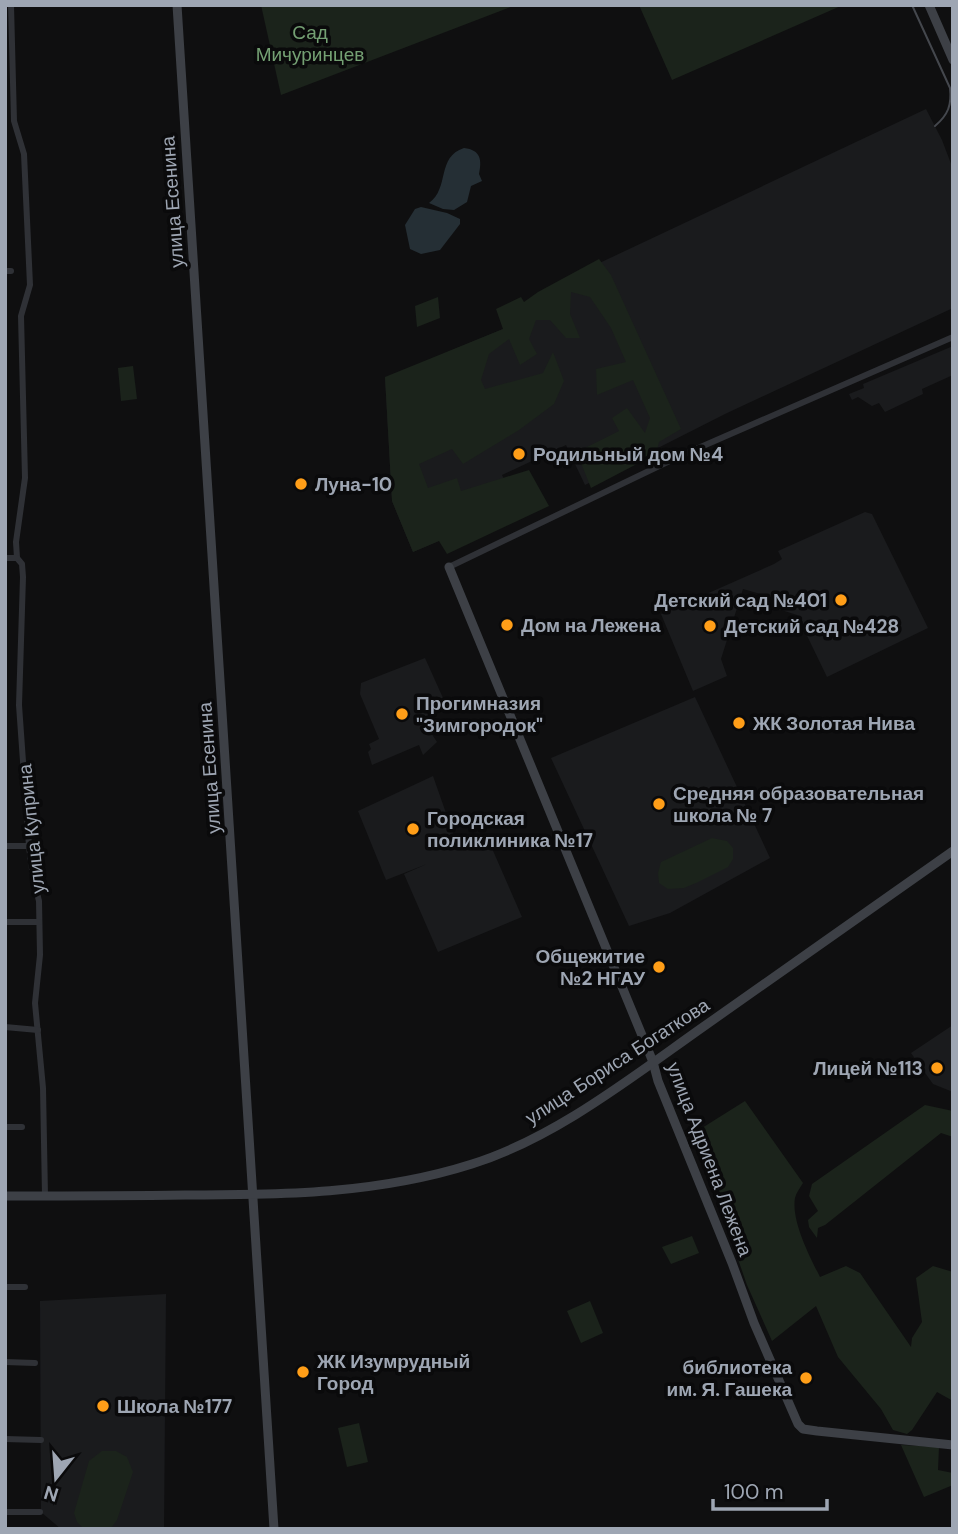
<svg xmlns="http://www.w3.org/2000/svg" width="958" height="1534" viewBox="0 0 958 1534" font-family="'DM Sans',sans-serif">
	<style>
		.built { fill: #1a1b1d }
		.green { fill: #1b231b }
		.water { fill: #252f35 }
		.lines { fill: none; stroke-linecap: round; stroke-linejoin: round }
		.street { stroke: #2f3136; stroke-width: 6 }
		.secondary { stroke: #3d4046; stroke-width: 9 }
		.tram { stroke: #44474d; stroke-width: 2 }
		.poi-dot { fill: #ff9e18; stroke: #0a0a0b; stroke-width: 2.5 }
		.labels { text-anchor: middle; stroke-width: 7; stroke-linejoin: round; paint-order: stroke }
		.park-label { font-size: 19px; fill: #74a073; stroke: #0a0a0b }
		.street-label { font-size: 19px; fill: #9ea6b3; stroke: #0a0a0b }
		.poi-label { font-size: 19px; font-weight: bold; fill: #9ea6b3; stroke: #0a0a0b; text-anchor: start }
	</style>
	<rect width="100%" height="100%" fill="#0f0f10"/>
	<g class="built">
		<polygon points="926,109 942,140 953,169 953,308 725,414 585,485 566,445 502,475 517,507 413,552 392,501 385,378 503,329 591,267"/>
		<polygon points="953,346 953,375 922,389 923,394 885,412 879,403 872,406 858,397 852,400 849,394 864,388 863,384"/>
		<polygon points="865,512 872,514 928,628 827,677 797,615 772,607 774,598 743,589 721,659 727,676 693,691 661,614 774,564 782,559 778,551"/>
		<polygon points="425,658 443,698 429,730 437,742 423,755 419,745 372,765 368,752 371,749 369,744 379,739 360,694 361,683"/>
		<polygon points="695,697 770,858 670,913 629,926 551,758"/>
		<polygon points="433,776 459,850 487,837 522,917 438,952 404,874 427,864 386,880 358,811"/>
		<polygon points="953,1025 953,1092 933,1084 911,1053"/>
		<polygon points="166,1294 164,1529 61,1529 41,1512 40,1301"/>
	</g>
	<g class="green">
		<polygon points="261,5 516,5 281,95"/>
		<polygon points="639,5 843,5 672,80"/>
		<polygon points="599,259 611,275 681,429 659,442 656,454 591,488 581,463 583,449 619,431 612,418 627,408 645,433 650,418 633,380 597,395 596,369 626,362 611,328 590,297 571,292 570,314 580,338 566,338 550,320 536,320 529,339 537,354 520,365 509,339 489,354 481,380 485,389 543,373 553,352 564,381 554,404 519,430 463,464 452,449 419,464 428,488 457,478 461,491 529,470 549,506 447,554 439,541 413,552 392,501 385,377 503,329 496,309 521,297 524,302 538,292"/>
		<polygon points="438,297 440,318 417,327 415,306"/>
		<polygon points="133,366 137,399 121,401 118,368"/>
		<polygon points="712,838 727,841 733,848 733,859 728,867 696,883 684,888 668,889 659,883 658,873 661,862"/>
		<path d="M 745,1101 L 803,1183 C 800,1188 796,1193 795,1198 C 791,1221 810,1257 820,1277 L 846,1266 L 860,1273 L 911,1347 L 912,1338 L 922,1322 L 916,1278 L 933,1266 L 953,1272 L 953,1401 L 937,1392 L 912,1430 L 907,1434 L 893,1430 L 881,1409 L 838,1357 L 816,1306 L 772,1341 L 747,1285 L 694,1133 Z"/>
		<polygon points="925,1105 953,1111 953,1137 941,1133 825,1225 818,1228 817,1238 809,1227 808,1220 818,1211 809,1196 812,1184"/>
		<polygon points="692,1236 699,1253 671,1264 662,1247"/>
		<polygon points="590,1301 603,1333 581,1343 567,1311"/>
		<polygon points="359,1423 368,1462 347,1467 338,1428"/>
		<polygon points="901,1445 939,1447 938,1470 953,1473 953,1485 924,1497"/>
		<polygon points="102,1451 116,1451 127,1457 133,1472 117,1520 111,1528 84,1529 77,1522 74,1513 89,1461"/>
	</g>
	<g class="water">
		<path d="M 464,148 C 481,150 482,160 479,174 L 482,181 L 471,186 L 467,202 L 454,210 L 443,209 L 429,203 C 450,188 436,157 464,148 Z"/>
		<polygon points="421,207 447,213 460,219 460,224 440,250 421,254 410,249 405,225 415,209"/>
	</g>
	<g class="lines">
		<g class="street">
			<polyline points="11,5 14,121 24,154 30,285 21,316 25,478 16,542 17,558 22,564 23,577 19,705 29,846 33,877 39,901 40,955 35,1003 43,1088 45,1196"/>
			<polyline points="5,271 11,271"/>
			<polyline points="5,558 17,558"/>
			<polyline points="449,567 680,456 953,337"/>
			<polyline points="5,846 29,846"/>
			<polyline points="5,922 39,922"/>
			<polyline points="5,1027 38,1030"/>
			<polyline points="5,1127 22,1127"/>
			<polyline points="5,1287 25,1287"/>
			<polyline points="5,1362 35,1363"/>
			<polyline points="5,1439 41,1440"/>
			<polyline points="5,1512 40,1512"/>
		</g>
		<g class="secondary">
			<polyline points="177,5 274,1529"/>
			<polyline points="929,5 953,60"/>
			<polyline points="449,567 653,1062 658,1081 732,1263 754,1323 798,1424 803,1429 817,1431 953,1445"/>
			<path d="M 5,1196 C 65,1196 125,1196 185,1195 C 282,1195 378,1194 472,1164 C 555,1138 632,1077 703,1027 C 786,968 870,910 953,851"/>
		</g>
		<path class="tram" d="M 912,5 L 950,88 C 952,105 948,115 935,126"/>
	</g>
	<g class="poi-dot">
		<circle cx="519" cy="454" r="7"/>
		<circle cx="301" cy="484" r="7"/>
		<circle cx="841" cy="600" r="7"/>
		<circle cx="507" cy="625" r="7"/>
		<circle cx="710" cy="626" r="7"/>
		<circle cx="402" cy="714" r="7"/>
		<circle cx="739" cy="723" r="7"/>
		<circle cx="659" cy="804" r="7"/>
		<circle cx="413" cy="829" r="7"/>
		<circle cx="659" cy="967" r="7"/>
		<circle cx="937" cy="1068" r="7"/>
		<circle cx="303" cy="1372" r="7"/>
		<circle cx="806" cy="1378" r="7"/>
		<circle cx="103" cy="1406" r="7"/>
	</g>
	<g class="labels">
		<g class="park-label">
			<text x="310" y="39">Сад<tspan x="310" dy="22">Мичуринцев</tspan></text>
		</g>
		<g class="street-label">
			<text transform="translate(172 202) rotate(-94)" y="7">улица Есенина</text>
			<text transform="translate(209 768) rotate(-94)" y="7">улица Есенина</text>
			<text transform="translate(31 829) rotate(-96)" y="7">улица Куприна</text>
			<text transform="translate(617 1061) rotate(-33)" y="7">улица Бориса Богаткова</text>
			<text transform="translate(710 1159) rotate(69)" y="7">улица Адриена Лежена</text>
		</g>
		<g class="poi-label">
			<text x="533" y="461">Родильный дом №4</text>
			<text x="315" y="491">Луна-10</text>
			<text x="827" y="607" text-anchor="end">Детский сад №401</text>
			<text x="521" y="632">Дом на Лежена</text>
			<text x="724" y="633">Детский сад №428</text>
			<text x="416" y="710">Прогимназия<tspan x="416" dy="22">"Зимгородок"</tspan></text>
			<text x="753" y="730">ЖК Золотая Нива</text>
			<text x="673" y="800">Средняя образовательная<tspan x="673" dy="22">школа № 7</tspan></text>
			<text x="427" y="825">Городская<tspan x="427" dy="22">поликлиника №17</tspan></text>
			<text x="645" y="963" text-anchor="end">Общежитие<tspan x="645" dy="22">№2 НГАУ</tspan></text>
			<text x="923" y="1075" text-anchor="end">Лицей №113</text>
			<text x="317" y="1368">ЖК Изумрудный<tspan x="317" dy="22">Город</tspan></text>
			<text x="792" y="1374" text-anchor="end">библиотека<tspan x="792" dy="22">им. Я. Гашека</tspan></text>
			<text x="117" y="1413">Школа №177</text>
		</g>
	</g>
	<rect width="958" height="1534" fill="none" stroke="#9ea6b3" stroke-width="14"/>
	<g transform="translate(56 1478) rotate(197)" stroke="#0a0a0b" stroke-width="5" paint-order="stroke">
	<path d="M0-5L12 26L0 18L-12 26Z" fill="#9ea6b3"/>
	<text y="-10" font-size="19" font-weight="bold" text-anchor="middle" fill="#9ea6b3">N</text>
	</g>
	<path d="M713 1499v10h114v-10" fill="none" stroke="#9ea6b3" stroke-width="3.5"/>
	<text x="724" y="1499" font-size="21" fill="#9ea6b3" stroke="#0a0a0b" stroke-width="5" paint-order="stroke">100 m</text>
</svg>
